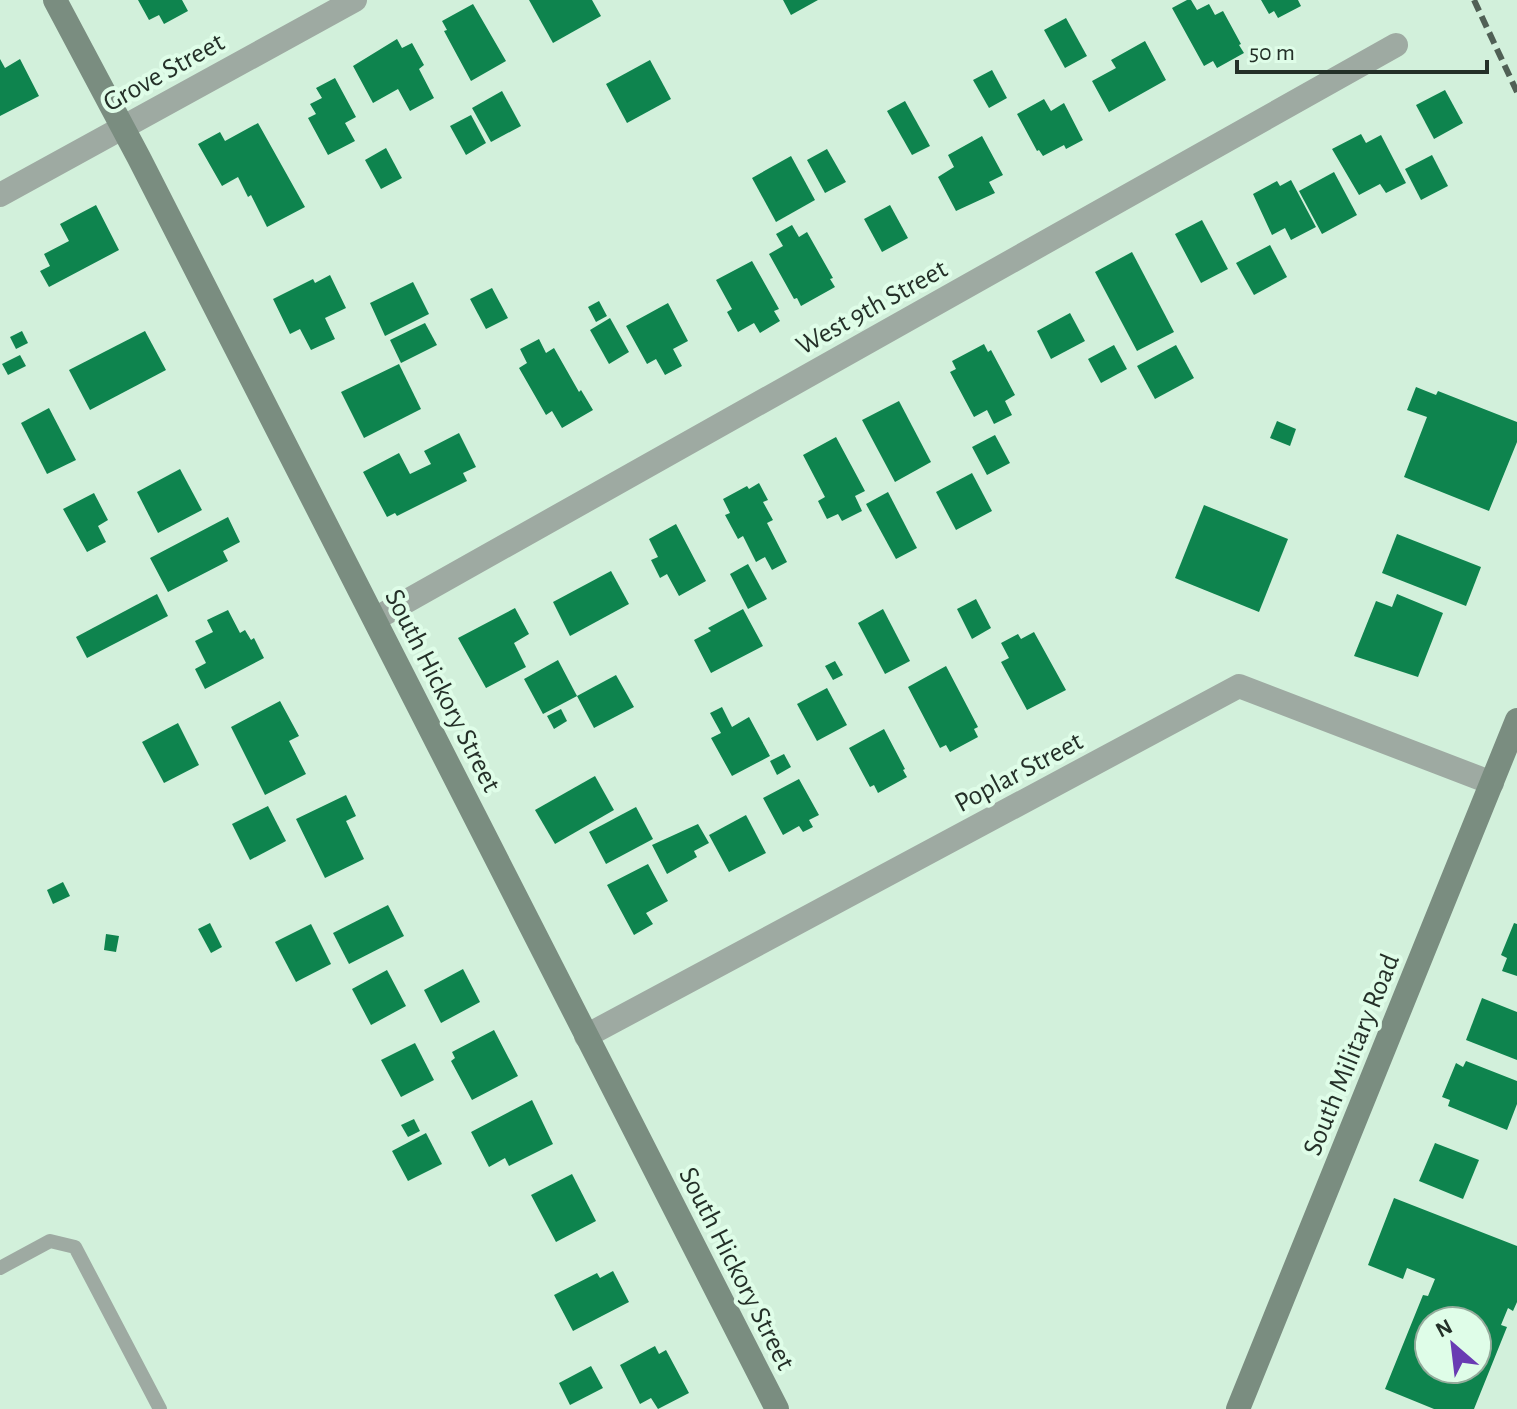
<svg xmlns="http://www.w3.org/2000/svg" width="1517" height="1409" viewBox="0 0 1517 1409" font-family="'Alegreya Sans',sans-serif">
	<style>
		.building { fill: #0e844e; fill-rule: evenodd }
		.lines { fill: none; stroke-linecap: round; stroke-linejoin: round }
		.lane { stroke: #9eaaa2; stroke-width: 14 }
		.street { stroke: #9eaaa2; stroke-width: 24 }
		.secondary { stroke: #7a8d80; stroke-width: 24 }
		.rail { stroke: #506055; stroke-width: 6; stroke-dasharray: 12 6; stroke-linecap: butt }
		.labels { text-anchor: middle; stroke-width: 8; stroke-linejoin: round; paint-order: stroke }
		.street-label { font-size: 28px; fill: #243028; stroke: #dffde8 }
	</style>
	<rect width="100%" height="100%" fill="#d2f0db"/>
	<g class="building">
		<polygon points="138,0 182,0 188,11 164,24 159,15 149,20"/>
		<polygon points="529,0 592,0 601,16 553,43"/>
		<polygon points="783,0 818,0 791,15"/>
		<polygon points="1187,0 1191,0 1197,10 1209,4 1215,15 1223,11 1241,44 1239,45 1244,53 1217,68 1213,61 1204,66 1172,8"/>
		<polygon points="1261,0 1298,0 1301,6 1278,18 1274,11 1269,14"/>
		<polygon points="473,4 506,61 471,81 444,31 447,30 442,21"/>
		<polygon points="1066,18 1087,56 1065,68 1044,30"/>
		<polygon points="397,39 402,48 412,43 424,65 419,69 434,98 410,111 398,89 373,103 353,66"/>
		<polygon points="1145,41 1166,80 1109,112 1092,81 1116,68 1111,60"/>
		<polygon points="0,59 5,68 20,59 39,96 0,116"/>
		<polygon points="650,60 671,99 627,123 606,84"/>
		<polygon points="992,70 1007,98 989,108 973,80"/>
		<polygon points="335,78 356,117 345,123 355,141 328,155 308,118 316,114 310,104 322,98 316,88"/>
		<polygon points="1445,90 1463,123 1434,139 1416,105"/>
		<polygon points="502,91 521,126 491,142 472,108"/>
		<polygon points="1044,99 1051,111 1064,103 1083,140 1066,149 1064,145 1043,156 1039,150 1037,151 1017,114"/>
		<polygon points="905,101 930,146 912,155 887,111"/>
		<polygon points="471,115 486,143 466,155 450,126"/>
		<polygon points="258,123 305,207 267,227 251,195 248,197 238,177 222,186 198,144 220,132 225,141"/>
		<polygon points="1361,134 1366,143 1381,135 1406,183 1386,193 1380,184 1359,195 1332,149"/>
		<polygon points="982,136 1003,175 989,182 995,193 956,211 938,177 954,167 948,155"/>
		<polygon points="386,148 402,178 381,189 365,160"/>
		<polygon points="827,149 846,182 825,193 807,160"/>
		<polygon points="1432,155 1448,186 1421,200 1405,169"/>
		<polygon points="791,156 815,200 776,222 752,178"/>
		<polygon points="1334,172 1357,215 1322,234 1299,191"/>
		<polygon points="1291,180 1316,227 1291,240 1285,228 1272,235 1253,194 1277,181 1280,186"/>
		<polygon points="96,205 119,250 49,287 40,271 50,266 44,254 69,241 60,224"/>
		<polygon points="890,205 908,238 882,252 864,219"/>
		<polygon points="1202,220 1228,269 1201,283 1175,234"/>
		<polygon points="792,225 799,237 807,232 833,278 830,279 835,287 801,306 797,298 794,299 769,254 783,246 776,234"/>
		<polygon points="1270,245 1287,277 1254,295 1236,263"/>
		<polygon points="1132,252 1174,332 1137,351 1095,272"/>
		<polygon points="752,261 779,309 774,311 780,321 760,333 754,323 738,332 727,312 732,309 716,280"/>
		<polygon points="330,275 346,308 325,318 335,339 311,350 300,329 290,334 273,299 313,279 315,283"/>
		<polygon points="413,282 429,314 385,336 370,303"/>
		<polygon points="492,288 508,318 486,329 470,299"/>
		<polygon points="599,301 607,316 596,322 588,307"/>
		<polygon points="668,303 688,341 673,349 682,366 665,375 656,359 647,364 626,326"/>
		<polygon points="1070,313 1085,341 1051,359 1037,331"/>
		<polygon points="610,318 629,352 609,364 590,330"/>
		<polygon points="425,323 437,345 401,363 390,340"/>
		<polygon points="22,331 28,343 16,349 10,337"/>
		<polygon points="145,331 166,370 90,410 69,370"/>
		<polygon points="539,339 546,353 554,348 579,392 581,390 593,410 562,428 552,411 546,415 519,368 527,363 520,349"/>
		<polygon points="984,344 988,352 991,350 1015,395 1005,401 1012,415 994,424 987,410 974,417 950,372 956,369 952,361"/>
		<polygon points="1114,345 1127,369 1101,383 1088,359"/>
		<polygon points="1176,345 1194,378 1155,399 1137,366"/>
		<polygon points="20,355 26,366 8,375 2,364"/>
		<polygon points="399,364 421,409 364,438 341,392"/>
		<polygon points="1416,387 1436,395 1438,391 1517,422 1517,442 1489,511 1404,477 1427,417 1407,410"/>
		<polygon points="899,401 931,462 895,482 862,420"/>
		<polygon points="49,408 76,460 47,474 21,423"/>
		<polygon points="1277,421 1296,429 1290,446 1270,438"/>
		<polygon points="459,433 476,467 463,473 467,481 397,516 395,513 387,517 363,472 399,453 410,474 431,464 424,451"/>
		<polygon points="995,435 1010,463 987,475 972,447"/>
		<polygon points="836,437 865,491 855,496 862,511 842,521 838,514 827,519 818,501 825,497 803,455"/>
		<polygon points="180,469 202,510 158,533 137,492"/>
		<polygon points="972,473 992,511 956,530 936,492"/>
		<polygon points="759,483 768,500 763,502 773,520 767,523 787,562 772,570 765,557 756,562 743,536 738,539 725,515 730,513 723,499 747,486 749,489"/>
		<polygon points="888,492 917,548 896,559 866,504"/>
		<polygon points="94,493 108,520 98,526 106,542 87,552 63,509"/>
		<polygon points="1204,505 1288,539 1259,612 1175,578"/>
		<polygon points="228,517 240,542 223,551 228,561 168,592 150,558"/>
		<polygon points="676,524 706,581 679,596 667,574 660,578 651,560 658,557 649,539"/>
		<polygon points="1397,534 1481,567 1466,606 1382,573"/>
		<polygon points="748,564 767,599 748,609 730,574"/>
		<polygon points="611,571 629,604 570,636 553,602"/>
		<polygon points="157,594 168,616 87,658 76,637"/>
		<polygon points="1397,594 1443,613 1418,677 1354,656 1376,601 1392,607"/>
		<polygon points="976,599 991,628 972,639 957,609"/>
		<polygon points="515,608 529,634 514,643 526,667 486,688 458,638"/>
		<polygon points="743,609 763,646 711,673 694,640 711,631 708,628"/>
		<polygon points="883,609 910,661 885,674 858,623"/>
		<polygon points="228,610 240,633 245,630 251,640 254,638 264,658 205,689 195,669 206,663 195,641 213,632 207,620"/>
		<polygon points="1034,632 1066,690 1027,710 1001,662 1009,658 1001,643 1018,634 1021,639"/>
		<polygon points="558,660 577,696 543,714 524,679"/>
		<polygon points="835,661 843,675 833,680 825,666"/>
		<polygon points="946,666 978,727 974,729 978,737 950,752 946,745 940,748 908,687"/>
		<polygon points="616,675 634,707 594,728 577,696"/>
		<polygon points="827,688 847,725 817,741 797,704"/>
		<polygon points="280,701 299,736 289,741 306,774 265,795 231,727"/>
		<polygon points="722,707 732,727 749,717 770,756 732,776 711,738 721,733 710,713"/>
		<polygon points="561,709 567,721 554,729 547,716"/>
		<polygon points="178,723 199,765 164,783 142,742"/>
		<polygon points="884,729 905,769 903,770 907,777 878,793 874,785 870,787 849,748"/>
		<polygon points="784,754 791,767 777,775 770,761"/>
		<polygon points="595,776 614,810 555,844 535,810"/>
		<polygon points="799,779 819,815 809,820 813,827 803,832 799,826 783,835 763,798"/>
		<polygon points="346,795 356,816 346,821 364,859 325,878 296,819"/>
		<polygon points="268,806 286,841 250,860 232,824"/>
		<polygon points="636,807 653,839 606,864 589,832"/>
		<polygon points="746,815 766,853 729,872 709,835"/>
		<polygon points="698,824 709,843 694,851 697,857 667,874 652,845"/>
		<polygon points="648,864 668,901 646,913 653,924 634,935 607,885"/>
		<polygon points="63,882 70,896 53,904 47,890"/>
		<polygon points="388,905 404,936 349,964 333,933"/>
		<polygon points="210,923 222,947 211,953 198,929"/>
		<polygon points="1514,923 1517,924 1517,976 1502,971 1507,958 1501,955"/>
		<polygon points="311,924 331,964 296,982 275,942"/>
		<polygon points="106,934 119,936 116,952 104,950"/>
		<polygon points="463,969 480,1002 441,1023 424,990"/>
		<polygon points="387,970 406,1006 371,1025 352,989"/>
		<polygon points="1482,998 1517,1012 1517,1060 1466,1040"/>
		<polygon points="494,1030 518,1076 472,1100 451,1061 455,1058 452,1052"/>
		<polygon points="415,1043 434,1080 401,1097 381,1060"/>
		<polygon points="1466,1061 1517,1081 1517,1104 1507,1130 1448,1106 1450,1100 1442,1097 1456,1063 1463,1067"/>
		<polygon points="532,1100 553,1144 509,1166 505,1158 489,1167 471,1132"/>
		<polygon points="414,1119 420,1131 408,1137 401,1125"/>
		<polygon points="426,1133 442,1164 408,1181 392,1151"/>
		<polygon points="1435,1143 1479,1160 1463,1199 1419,1181"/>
		<polygon points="572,1174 596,1221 556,1242 531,1195"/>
		<path d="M 1394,1198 L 1517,1246 L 1517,1302 L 1513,1311 L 1508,1308 L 1501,1325 L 1507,1327 L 1474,1409 L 1434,1409 L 1385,1389 L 1423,1295 L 1428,1296 L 1435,1279 L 1407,1268 L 1403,1279 L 1368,1265 ZM 1429,1321 L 1477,1321 L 1477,1369 L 1429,1369 Z"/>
		<polygon points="613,1271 629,1302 573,1331 554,1295 597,1273 600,1278"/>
		<polygon points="655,1346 659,1354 666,1350 689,1393 658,1409 651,1398 640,1404 620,1365"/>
		<polygon points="591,1366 603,1388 570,1405 559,1383"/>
	</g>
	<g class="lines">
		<polyline class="lane" points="0,1268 50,1241 75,1247 160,1409"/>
		<g class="street">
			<polyline points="0,195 355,0"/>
			<polyline points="375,619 1396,45"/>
			<polyline points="586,1036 1239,686 1492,783"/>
		</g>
		<g class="secondary">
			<polyline points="55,0 139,158 777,1409"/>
			<polyline points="1238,1409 1517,720"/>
		</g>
		<polyline class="rail" points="1474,0 1517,92"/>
	</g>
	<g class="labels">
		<g class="street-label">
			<text transform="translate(163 71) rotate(-29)" y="10">Grove Street</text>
			<text transform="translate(871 306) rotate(-29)" y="10">West 9th Street</text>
			<text transform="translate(444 690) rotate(63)" y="10">South Hickory Street</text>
			<text transform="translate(1018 771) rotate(-28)" y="10">Poplar Street</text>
			<text transform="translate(1350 1054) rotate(-68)" y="10">South Military Road</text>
			<text transform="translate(738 1268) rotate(63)" y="10">South Hickory Street</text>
		</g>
	</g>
	<g transform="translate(1453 1345) rotate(332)"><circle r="38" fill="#dffde8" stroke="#94ab9b" stroke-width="2"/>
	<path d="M0-6L14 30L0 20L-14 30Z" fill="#693bb3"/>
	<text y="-12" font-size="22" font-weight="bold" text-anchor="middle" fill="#243028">N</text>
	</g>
	<path d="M1237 60v12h250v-12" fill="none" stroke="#243028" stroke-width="4"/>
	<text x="1249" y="60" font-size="24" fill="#243028" stroke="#dffde8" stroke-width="6" paint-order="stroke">50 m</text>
</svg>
